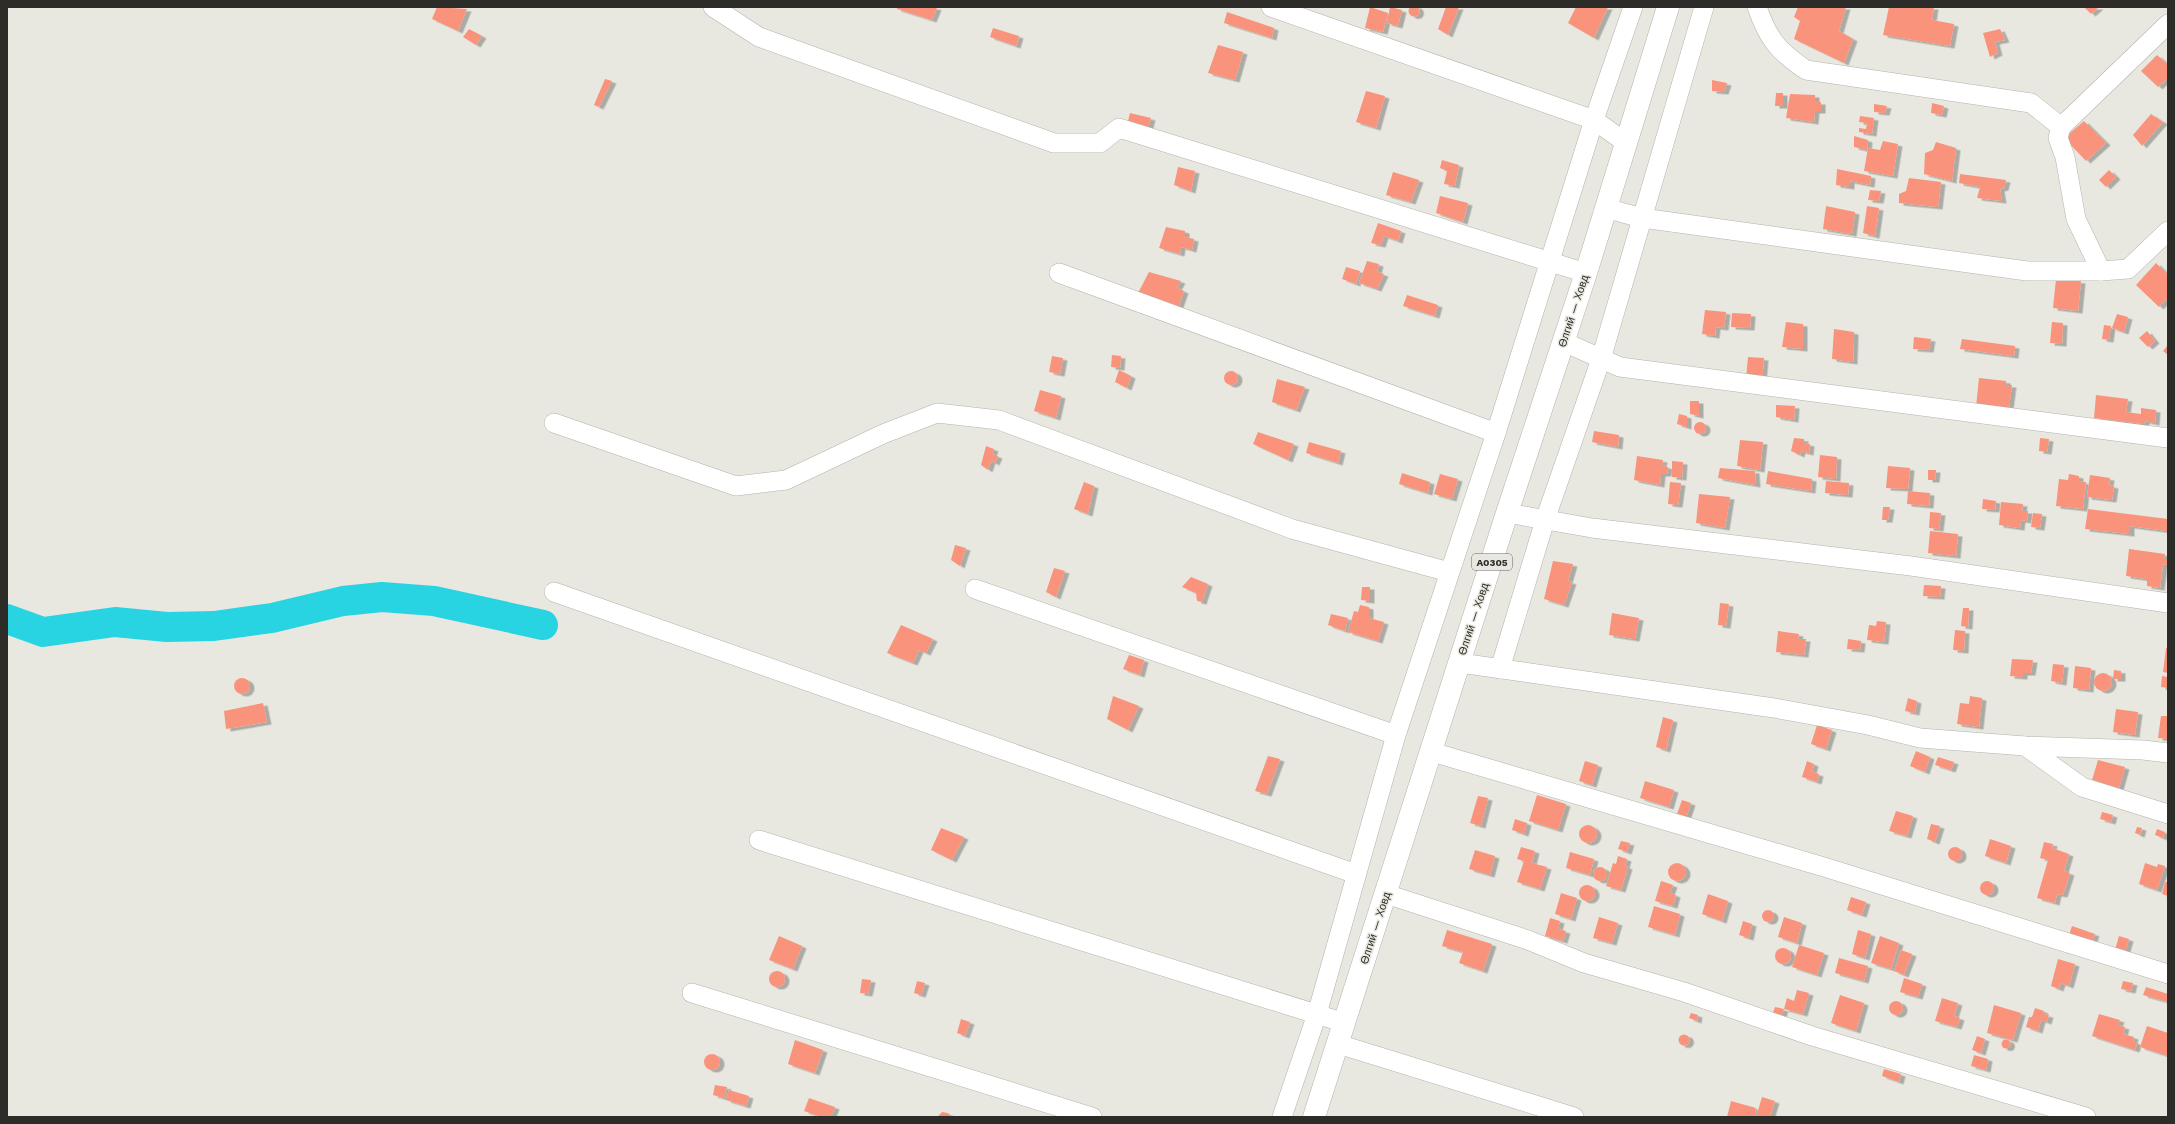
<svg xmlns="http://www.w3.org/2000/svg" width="2175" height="1124" viewBox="0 0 2175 1124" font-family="'Work Sans',sans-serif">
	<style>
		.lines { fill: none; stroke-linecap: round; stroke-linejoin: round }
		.river { stroke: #29d4e2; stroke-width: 30 }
		.building { fill: #fa937b; filter: url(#shadow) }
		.street-casing { stroke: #b4b2ab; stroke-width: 20 }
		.highway-casing { stroke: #b4b2ab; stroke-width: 23 }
		.street { stroke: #fff; stroke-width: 19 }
		.highway { stroke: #fff; stroke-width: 22 }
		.labels { text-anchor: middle; stroke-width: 3; stroke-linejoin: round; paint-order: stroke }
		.shield { fill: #e9e8e0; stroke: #656460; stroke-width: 1 }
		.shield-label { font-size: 10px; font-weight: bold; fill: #2d2c29 }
		.street-label { font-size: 11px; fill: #2d2c29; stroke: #e9e8e0 }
	</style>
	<defs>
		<filter id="shadow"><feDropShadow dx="4.5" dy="2.5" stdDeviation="0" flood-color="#0004"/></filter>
	</defs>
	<rect width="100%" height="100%" fill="#e9e8e0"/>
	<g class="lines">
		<polyline class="river" points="7,619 43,632 115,622 167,627 214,626 272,618 343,601 382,597 434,601 543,625"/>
	</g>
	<g class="building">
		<circle cx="1414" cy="11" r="5.5"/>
		<polygon points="437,7 467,9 458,31 432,19"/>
		<polygon points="897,7 934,7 937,8 932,20 897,9"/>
		<polygon points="1370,7 1388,13 1383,32 1365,28"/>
		<polygon points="1390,7 1402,10 1398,26 1387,23"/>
		<polygon points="1446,7 1459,7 1448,35 1438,29"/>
		<polygon points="1576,7 1608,7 1594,38 1568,23"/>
		<polygon points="1798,7 1846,7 1839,31 1853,39 1844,63 1794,39 1800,21 1794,17"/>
		<polygon points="1889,7 1934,7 1932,20 1954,24 1950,46 1883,35"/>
		<polygon points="2084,7 2099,7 2091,14"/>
		<polygon points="1227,12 1274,28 1272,38 1224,23"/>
		<polygon points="993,28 1019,36 1016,46 990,37"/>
		<polygon points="469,29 482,36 476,45 463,37"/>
		<polygon points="2000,29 2005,40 1995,42 1998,53 1990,57 1983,33"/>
		<polygon points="1218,45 1243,52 1235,80 1208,73"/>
		<polygon points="2157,55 2168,65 2168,78 2158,87 2141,71"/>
		<polygon points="605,79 612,81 599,107 594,105"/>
		<polygon points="1712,80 1727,83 1724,92 1712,91"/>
		<polygon points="1366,91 1385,96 1376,128 1356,122"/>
		<polygon points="1776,93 1783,93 1783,106 1775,106"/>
		<polygon points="1790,94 1815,95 1815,102 1821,102 1821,111 1815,111 1814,122 1786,118"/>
		<polygon points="1932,103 1944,106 1942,115 1931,113"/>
		<polygon points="1874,104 1887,106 1885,113 1874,112"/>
		<polygon points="1130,113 1151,118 1148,129 1128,121"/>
		<polygon points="2151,114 2163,122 2142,146 2133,135"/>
		<polygon points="1860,116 1874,118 1872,134 1859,132 1859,128 1866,129 1867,123 1859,122"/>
		<polygon points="2084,121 2106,143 2086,161 2064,138"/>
		<polygon points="1854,136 1868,140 1867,150 1854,147"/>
		<polygon points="1883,141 1898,144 1893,176 1864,171 1868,148 1880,150"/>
		<polygon points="1936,142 1956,148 1952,181 1924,174 1925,153 1933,150"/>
		<polygon points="1442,160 1459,165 1455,186 1444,184 1447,171 1440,168"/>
		<polygon points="1178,167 1195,171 1191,191 1174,185"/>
		<polygon points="1837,169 1871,176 1870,185 1850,181 1850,187 1836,185"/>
		<polygon points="2109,170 2116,177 2106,187 2099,180"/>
		<polygon points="1393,172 1419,180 1411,202 1386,195"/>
		<polygon points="1960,174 2006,180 2004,188 2000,189 2002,201 1977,198 1980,187 1959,183"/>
		<polygon points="1909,178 1941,182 1938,207 1899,203 1899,194 1906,191"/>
		<polygon points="1870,190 1881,191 1879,201 1868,200"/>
		<polygon points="1440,196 1468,203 1463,222 1436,213"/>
		<polygon points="1826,206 1855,212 1852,234 1823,229"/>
		<polygon points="1867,206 1879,208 1875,236 1863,233"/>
		<polygon points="1378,223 1401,231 1398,241 1384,236 1381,245 1371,243"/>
		<polygon points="1166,227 1185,231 1185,237 1194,239 1192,250 1181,247 1180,254 1159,248"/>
		<polygon points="1367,261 1379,264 1377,272 1384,274 1377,289 1359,283"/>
		<polygon points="2156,263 2168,275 2168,298 2159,307 2136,285"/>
		<polygon points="1346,267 1360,271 1356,284 1342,279"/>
		<polygon points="1149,272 1181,281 1177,288 1184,291 1177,311 1137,295"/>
		<polygon points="2056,279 2081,281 2078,311 2053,308"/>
		<polygon points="1407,295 1438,305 1435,316 1403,306"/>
		<polygon points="1705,310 1726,312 1724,328 1716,327 1715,336 1702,334"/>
		<polygon points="1732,313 1751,314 1750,328 1731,327"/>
		<polygon points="2117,314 2128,317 2124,332 2112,328"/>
		<polygon points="1786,322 1803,324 1803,349 1782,347"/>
		<polygon points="2052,322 2063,323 2062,344 2050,343"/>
		<polygon points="2104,325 2111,326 2109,340 2102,339"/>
		<polygon points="1834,329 1854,332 1853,362 1832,359"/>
		<polygon points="2147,331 2155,341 2148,347 2139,338"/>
		<polygon points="1914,337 1931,339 1929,350 1913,349"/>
		<polygon points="1962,339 2015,346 2014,356 1960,349"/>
		<polygon points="2168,345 2168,355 2163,351"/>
		<polygon points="1112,355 1121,356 1120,368 1111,367"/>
		<polygon points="1052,356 1063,358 1060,374 1049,372"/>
		<polygon points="1748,357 1764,358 1762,381 1746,379"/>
		<polygon points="1119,370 1131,376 1127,388 1115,382"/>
		<circle cx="1231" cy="378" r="7"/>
		<polygon points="1979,378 2006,381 2006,385 2012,385 2009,407 2003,407 2003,410 1976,407"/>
		<polygon points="1277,379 1305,387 1296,410 1272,402"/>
		<polygon points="1040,390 1061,396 1056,418 1034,411"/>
		<polygon points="2096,395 2128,399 2126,412 2141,414 2141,408 2156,410 2155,423 2145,421 2144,424 2094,418"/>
		<polygon points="1690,401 1699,401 1699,416 1690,414"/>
		<polygon points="1776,405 1795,406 1794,420 1776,417"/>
		<polygon points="1679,414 1687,416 1687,427 1677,424"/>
		<circle cx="1700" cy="428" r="6"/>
		<polygon points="1594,431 1619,435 1618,447 1592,442"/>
		<polygon points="1258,432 1294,444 1288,460 1253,444"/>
		<polygon points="1794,438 1804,439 1804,443 1810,444 1809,453 1801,451 1800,455 1791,451"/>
		<polygon points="2040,438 2049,439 2047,452 2039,451"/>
		<polygon points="1740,440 1763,442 1760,470 1737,466"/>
		<polygon points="1309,442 1341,451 1338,463 1306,453"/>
		<polygon points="986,446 994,449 992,454 998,456 995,463 991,461 988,470 981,465"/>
		<polygon points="1820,455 1837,457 1836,479 1818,477"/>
		<polygon points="1637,456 1663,460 1662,465 1668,467 1667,474 1661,474 1660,485 1634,480"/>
		<polygon points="1672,461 1683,462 1682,478 1672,477"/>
		<polygon points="1888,466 1910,468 1908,489 1886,488"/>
		<polygon points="1720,468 1755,471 1756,485 1718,478"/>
		<polygon points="1928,470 1936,470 1935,480 1928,480"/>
		<polygon points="1768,471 1812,479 1811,491 1766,484"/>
		<polygon points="1402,473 1430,482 1428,493 1399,484"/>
		<polygon points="1440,474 1458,479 1452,499 1434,494"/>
		<polygon points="2069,474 2079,476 2079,481 2086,482 2083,509 2056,506 2059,479 2068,480"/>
		<polygon points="2090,475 2110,478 2109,485 2114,486 2112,500 2087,497"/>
		<polygon points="1826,481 1849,483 1848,495 1825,493"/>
		<polygon points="1084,482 1094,486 1088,514 1074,509"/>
		<polygon points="1670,482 1681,483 1678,505 1668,504"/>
		<polygon points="1908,491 1930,493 1929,506 1907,504"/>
		<polygon points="1699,494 1730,497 1725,528 1696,523"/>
		<polygon points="1983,499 1996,501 1995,510 1982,509"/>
		<polygon points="2001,502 2023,504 2022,511 2028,511 2027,521 2021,520 2020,528 1999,525"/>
		<polygon points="1883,507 1890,507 1888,520 1882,520"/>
		<polygon points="2088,509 2168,519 2168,531 2130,526 2130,534 2085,529"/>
		<polygon points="1930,512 1941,513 1939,529 1929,528"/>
		<polygon points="2033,513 2042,514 2040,528 2031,527"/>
		<polygon points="1930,531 1958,534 1956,556 1928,553"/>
		<polygon points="955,545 966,548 960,566 951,560"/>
		<polygon points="2129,549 2165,554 2164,559 2168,559 2168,565 2163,564 2160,588 2147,586 2147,579 2126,576"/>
		<polygon points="1553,561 1573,564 1568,581 1572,582 1564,605 1544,599"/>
		<polygon points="1054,568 1065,571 1056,597 1046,592"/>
		<polygon points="1191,577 1208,584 1202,602 1197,601 1196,593 1182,587"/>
		<polygon points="1924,585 1941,586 1940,597 1923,596"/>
		<polygon points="1362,587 1370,587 1370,601 1361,600"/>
		<polygon points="1720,603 1729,604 1726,626 1718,625"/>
		<polygon points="1360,605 1369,607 1369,618 1384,622 1378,641 1348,632 1354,611 1358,612"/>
		<polygon points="1963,608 1969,608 1968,627 1961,626"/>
		<polygon points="1612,613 1639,618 1635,639 1609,635"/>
		<polygon points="1331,614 1348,618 1345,631 1328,625"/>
		<polygon points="1877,621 1886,622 1884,642 1867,640 1869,625 1876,626"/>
		<polygon points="901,625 933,639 926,653 919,650 913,663 887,653"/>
		<polygon points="1955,630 1965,631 1964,651 1953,650"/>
		<polygon points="1778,631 1799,634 1798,639 1806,639 1804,655 1776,652"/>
		<polygon points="1848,639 1861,641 1860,650 1847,649"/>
		<polygon points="2166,648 2168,648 2168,673 2163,672"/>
		<polygon points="1129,655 1144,660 1140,675 1123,669"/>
		<polygon points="2012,659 2033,660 2031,673 2023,673 2023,677 2010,676"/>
		<polygon points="2053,664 2064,665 2062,683 2051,681"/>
		<polygon points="2075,666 2091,668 2089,690 2073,688"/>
		<polygon points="2114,670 2121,671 2121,679 2113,679"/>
		<circle cx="2103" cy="682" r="9"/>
		<polygon points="2162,676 2168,677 2168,688 2161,687"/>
		<circle cx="242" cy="686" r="8"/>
		<polygon points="1113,696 1139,706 1128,730 1107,719"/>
		<polygon points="1970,696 1982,698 1979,727 1957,724 1960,703 1969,704"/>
		<polygon points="1908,698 1917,701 1915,713 1905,711"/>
		<polygon points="263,703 267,722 226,729 224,711"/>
		<polygon points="2116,709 2138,712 2135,735 2113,732"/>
		<polygon points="2161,716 2168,716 2168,739 2158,738"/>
		<polygon points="1663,717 1673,720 1666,750 1656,747"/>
		<polygon points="1817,725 1832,730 1826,749 1811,744"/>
		<polygon points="1916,751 1930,757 1925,772 1910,766"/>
		<polygon points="1268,756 1280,759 1267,794 1255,791"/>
		<polygon points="1938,757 1954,762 1951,770 1935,765"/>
		<polygon points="2098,760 2125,767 2119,788 2092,780"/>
		<polygon points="1585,761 1598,765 1592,785 1579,781"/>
		<polygon points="1807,761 1814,764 1812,772 1819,774 1817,782 1802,777"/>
		<polygon points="1645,781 1674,790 1669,807 1640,798"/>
		<polygon points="1537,795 1566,804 1558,830 1529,821"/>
		<polygon points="1478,796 1488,798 1481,826 1470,823"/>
		<polygon points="1682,800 1691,803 1686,818 1677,814"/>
		<polygon points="1896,811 1913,816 1907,836 1889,831"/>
		<polygon points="2102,812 2113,815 2111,822 2100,819"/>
		<polygon points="1515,819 1527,823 1524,834 1512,830"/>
		<polygon points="1931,824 1940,826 1935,842 1927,839"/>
		<circle cx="1588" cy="834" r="9"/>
		<polygon points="2137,827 2142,828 2140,835 2135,833"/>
		<polygon points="941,828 964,837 952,860 931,850"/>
		<polygon points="2157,829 2165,832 2163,838 2155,835"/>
		<polygon points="1990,839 2011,846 2006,863 1985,856"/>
		<polygon points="1621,841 1630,843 1627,852 1618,849"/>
		<polygon points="2044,842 2053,844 2052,848 2069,854 2064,871 2070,873 2063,895 2057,894 2055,903 2037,898 2048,860 2040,858"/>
		<polygon points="1521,847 1535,851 1532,863 1547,867 1540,889 1517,882 1524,861 1517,859"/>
		<circle cx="1955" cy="854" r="7"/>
		<polygon points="1475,850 1495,856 1490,875 1469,869"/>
		<polygon points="1570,852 1594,859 1590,875 1566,868"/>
		<polygon points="1618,856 1627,859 1625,866 1628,867 1621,890 1606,886 1613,863 1616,864"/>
		<polygon points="2145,863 2157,867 2158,864 2165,866 2157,890 2139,884"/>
		<circle cx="1677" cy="872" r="9"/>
		<circle cx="1600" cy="874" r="7"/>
		<circle cx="1987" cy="888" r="7"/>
		<polygon points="1661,881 1673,885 1670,893 1676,895 1673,906 1655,901"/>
		<polygon points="2165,882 2168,882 2168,896 2162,894"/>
		<circle cx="1587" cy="893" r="8"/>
		<polygon points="1561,893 1577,898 1571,919 1555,914"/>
		<polygon points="1708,894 1728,901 1722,921 1702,914"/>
		<polygon points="1851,897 1866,902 1862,915 1847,910"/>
		<polygon points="1654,906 1680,914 1675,935 1648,927"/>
		<circle cx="1768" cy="916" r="6"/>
		<polygon points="1599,917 1618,923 1612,943 1593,938"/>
		<polygon points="1784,917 1802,923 1797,943 1778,937"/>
		<polygon points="1550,918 1560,921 1558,929 1566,931 1563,941 1545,936"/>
		<polygon points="1743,921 1752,924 1749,938 1739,935"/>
		<polygon points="2072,926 2095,934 2092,942 2069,935"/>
		<polygon points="1447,930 1492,944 1483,971 1459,963 1463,952 1442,946"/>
		<polygon points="1858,930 1871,934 1865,958 1852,954"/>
		<polygon points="779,936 802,946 793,969 769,960"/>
		<polygon points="1880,936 1899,943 1891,969 1871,963"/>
		<polygon points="2119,936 2129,939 2125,953 2115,950"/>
		<polygon points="1799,945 1824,953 1817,975 1792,967"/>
		<circle cx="1783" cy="956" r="8"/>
		<polygon points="1901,950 1912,954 1904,975 1894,971"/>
		<polygon points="1839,958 1868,966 1864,981 1835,973"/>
		<polygon points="2058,959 2075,964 2069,986 2061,983 2059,989 2051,986"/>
		<circle cx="777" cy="979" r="8"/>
		<polygon points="1904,978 1922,984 1918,997 1900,992"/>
		<polygon points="862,979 871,980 868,994 860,993"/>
		<polygon points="917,981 925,983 921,995 914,993"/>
		<polygon points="2123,981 2133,983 2131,991 2121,989"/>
		<polygon points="2146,987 2168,994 2168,1002 2143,995"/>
		<polygon points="1797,990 1809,993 1803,1014 1784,1009 1787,998 1794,1001"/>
		<polygon points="1840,995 1864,1003 1856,1031 1831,1023"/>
		<polygon points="1942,998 1958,1003 1954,1016 1960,1018 1957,1027 1935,1021"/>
		<circle cx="1896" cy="1008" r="7"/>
		<polygon points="1994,1005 2021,1013 2013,1040 1987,1033"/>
		<polygon points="1775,1007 1784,1009 1781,1017 1772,1015"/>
		<polygon points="2035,1008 2044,1011 2043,1014 2049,1015 2047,1022 2041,1020 2038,1031 2026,1027 2029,1017 2032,1017"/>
		<polygon points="1691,1013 1698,1015 1697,1021 1689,1018"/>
		<polygon points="2099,1014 2120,1020 2118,1025 2125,1027 2123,1034 2134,1037 2133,1041 2137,1043 2135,1050 2092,1036"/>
		<polygon points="961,1019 970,1022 965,1036 957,1033"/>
		<polygon points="2147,1026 2168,1033 2168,1056 2140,1047"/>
		<circle cx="1684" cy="1040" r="5.5"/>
		<polygon points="1977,1036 1985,1039 1981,1053 1972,1050"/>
		<circle cx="2006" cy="1044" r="4.5"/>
		<polygon points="795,1040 823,1050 815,1073 788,1064"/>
		<circle cx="712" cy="1062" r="8"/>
		<polygon points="1974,1055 1988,1059 1986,1070 1971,1066"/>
		<polygon points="1884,1069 1901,1074 1899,1082 1882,1076"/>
		<polygon points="715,1085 727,1087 724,1098 713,1095"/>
		<polygon points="729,1090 749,1096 746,1106 726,1100"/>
		<polygon points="1762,1097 1775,1101 1770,1117 1756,1117"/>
		<polygon points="809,1098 835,1107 831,1117 822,1117 804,1111"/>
		<polygon points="1731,1101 1756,1108 1754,1117 1727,1117"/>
		<polygon points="942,1112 948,1113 952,1117 937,1117"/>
	</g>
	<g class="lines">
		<g class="street-casing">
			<g id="street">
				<polyline points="713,7 759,37 1054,143 1100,143 1119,128 1586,273"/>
				<polyline points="1271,7 1594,120 1625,142"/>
				<path d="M 1757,7 C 1768,39 1778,51 1806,70 L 2031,103 L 2061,127"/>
				<polyline points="2168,24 2061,127 2058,138 2065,157 2076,219 2101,271 2128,269 2168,231"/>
				<polyline points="1605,208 1642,218 2027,271 2101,271"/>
				<polyline points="1059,273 1496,433"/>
				<polyline points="1564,342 1620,367 2168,438"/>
				<polyline points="554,423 736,486 786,480 883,434 937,413 999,420 1292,529 1449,572"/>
				<polyline points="1507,513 1592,528 1911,566 2168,603"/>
				<polyline points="975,589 1396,735"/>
				<polyline points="554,592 1356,874"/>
				<polyline points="1460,663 1774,708 1868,725 1920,738 2025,746 2143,750 2168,753"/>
				<polyline points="1500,669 1545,520 1601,359 1704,7"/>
				<polyline points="2025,746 2082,787 2168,814"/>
				<polyline points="1432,752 1824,867 2168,974"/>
				<polyline points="759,840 1345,1023"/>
				<polyline points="1386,894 1528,940 1584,963 1684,992 1812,1036 2086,1117"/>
				<polyline points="692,993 1092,1117"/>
				<polyline points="1338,1044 1574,1117"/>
				<polyline points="1282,1117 1317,1014 1396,735 1496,433 1594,120 1633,7"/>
			</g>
		</g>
		<g class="highway-casing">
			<polyline id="highway" points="1314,1117 1507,513 1586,273 1668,7"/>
		</g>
		<use href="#street" class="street"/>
		<use href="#highway" class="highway"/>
	</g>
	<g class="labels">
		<rect class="shield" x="1472" y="554" width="40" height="16" rx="3"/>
		<g class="shield-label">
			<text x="1492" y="566">A0305</text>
		</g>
		<g class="street-label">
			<text transform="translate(1573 311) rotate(-72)" y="4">Өлгий — Ховд</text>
			<text transform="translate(1473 619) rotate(-72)" y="4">Өлгий — Ховд</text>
			<text transform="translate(1375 928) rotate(-72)" y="4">Өлгий — Ховд</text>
		</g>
	</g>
	<rect width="2175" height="1124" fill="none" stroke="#2d2c29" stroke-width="16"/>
</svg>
